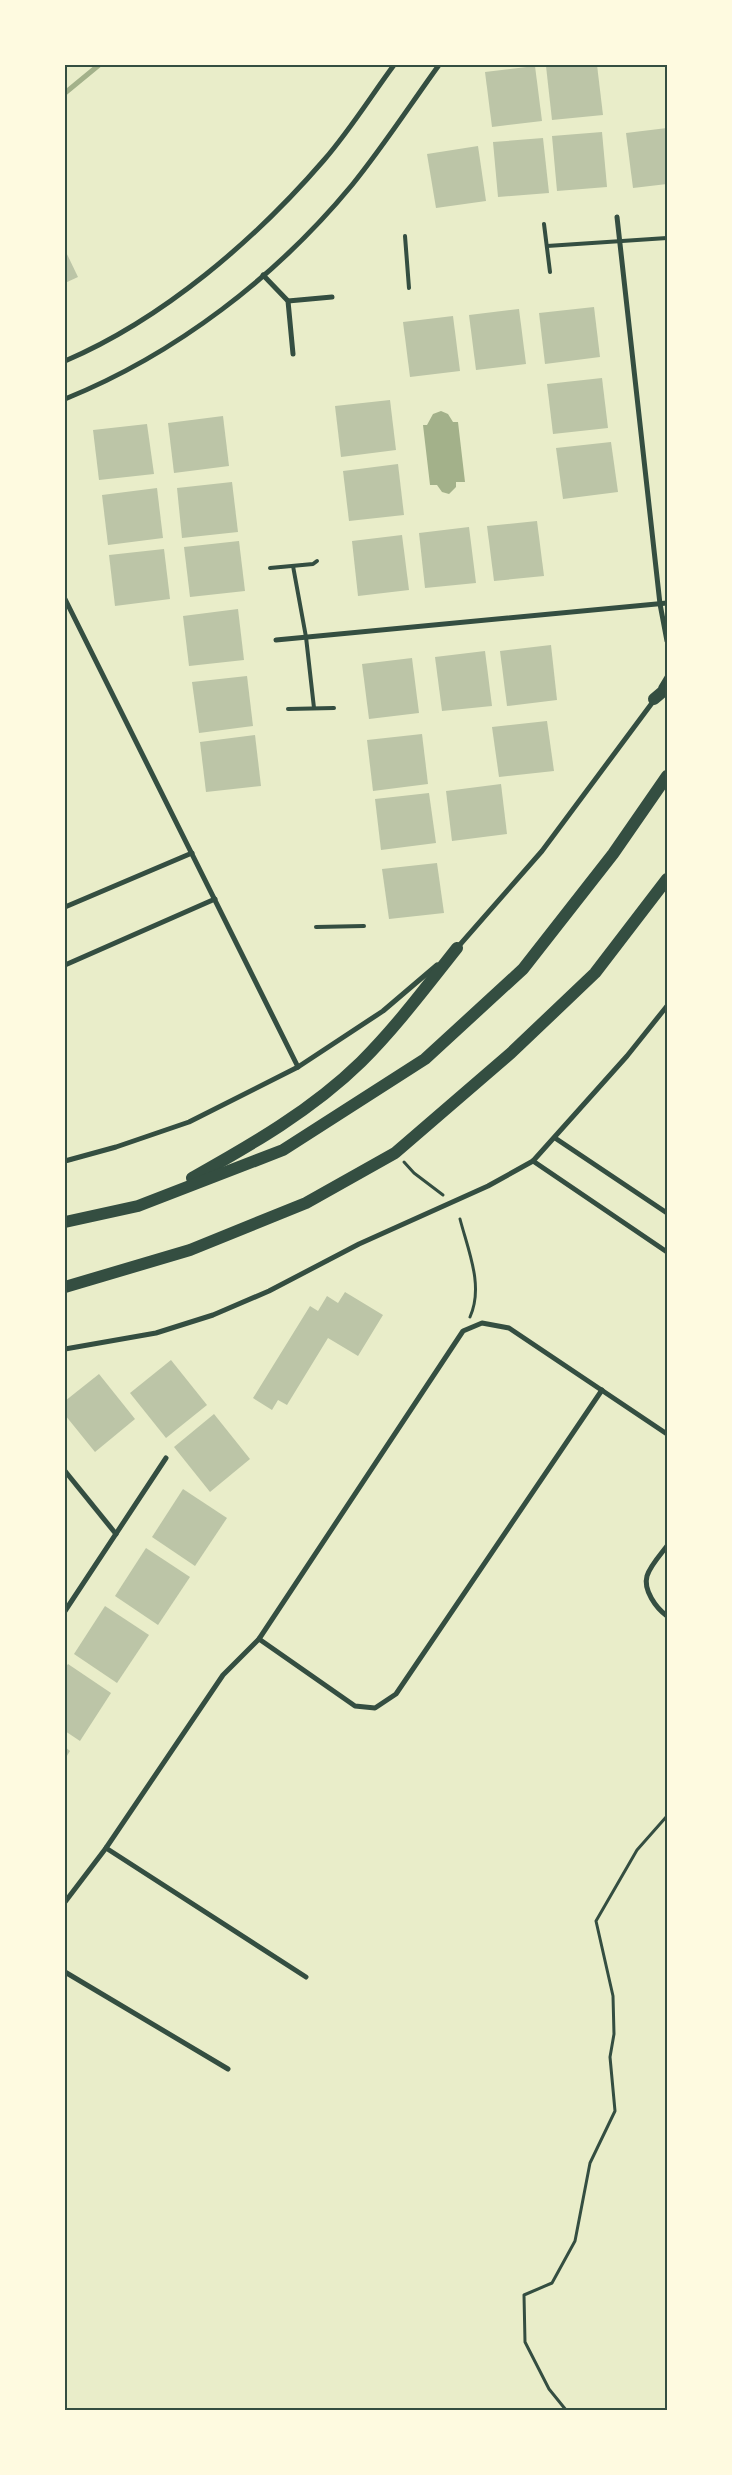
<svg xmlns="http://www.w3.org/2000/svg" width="732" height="2475" viewBox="0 0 732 2475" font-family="Lora,serif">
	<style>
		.water { fill: #a3b18a }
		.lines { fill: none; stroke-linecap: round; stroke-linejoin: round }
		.stream { stroke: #a3b18a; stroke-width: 5 }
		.building { fill: #bcc5a7 }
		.path { stroke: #344e41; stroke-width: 3 }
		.service { stroke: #344e41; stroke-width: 4 }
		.minor { stroke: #344e41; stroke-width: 5 }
		.primary { stroke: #344e41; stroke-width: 12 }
		.neatline { fill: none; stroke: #344e41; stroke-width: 2 }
	</style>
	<rect width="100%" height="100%" fill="#e9edc9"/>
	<polygon class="water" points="441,411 448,414 453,422 458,422 465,482 456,482 456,487 449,494 442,492 437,485 430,485 423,425 427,425 433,414"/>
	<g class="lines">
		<polyline class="stream" points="65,93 99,65"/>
	</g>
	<g class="building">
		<polygon points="597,65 603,115 552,120 546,66"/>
		<polygon points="535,66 542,121 492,127 485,72"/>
		<polygon points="667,128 667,184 633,188 626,133"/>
		<polygon points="602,132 607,187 557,191 552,136"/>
		<polygon points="543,138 549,193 498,197 493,142"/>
		<polygon points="478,146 486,201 436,208 427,154"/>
		<polygon points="65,250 78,277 65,283"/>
		<polygon points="594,307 600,357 545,364 539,313"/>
		<polygon points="519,309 526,364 476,370 469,315"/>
		<polygon points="453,316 460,371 410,377 403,322"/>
		<polygon points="602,378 608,428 553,434 547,384"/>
		<polygon points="390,400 396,450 341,457 335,406"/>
		<polygon points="223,416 229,466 174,473 168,423"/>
		<polygon points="147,424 154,474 99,480 93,430"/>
		<polygon points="611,442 618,492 563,499 556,448"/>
		<polygon points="398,464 404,515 349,521 343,471"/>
		<polygon points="232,482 238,532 182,538 177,488"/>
		<polygon points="157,488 163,538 108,545 102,495"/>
		<polygon points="537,521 544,576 494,581 487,526"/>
		<polygon points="469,527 476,583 425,588 419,533"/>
		<polygon points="402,535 409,590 358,596 352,541"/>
		<polygon points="239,541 245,591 190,597 184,547"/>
		<polygon points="164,549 170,599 115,606 109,555"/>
		<polygon points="238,609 244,660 189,666 183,616"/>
		<polygon points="551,645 557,700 507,706 500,651"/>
		<polygon points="485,651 492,706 442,711 435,657"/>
		<polygon points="412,658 419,713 369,719 362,664"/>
		<polygon points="247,676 253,726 199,733 192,682"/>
		<polygon points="547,721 554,771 499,777 492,727"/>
		<polygon points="422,734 428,784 373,791 367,740"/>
		<polygon points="255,735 261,786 206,792 200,742"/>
		<polygon points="501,784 507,834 452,841 446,791"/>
		<polygon points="429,793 436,843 381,850 375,799"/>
		<polygon points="437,863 444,913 389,919 382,869"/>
		<polygon points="345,1292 383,1315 358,1356 328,1338 287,1405 278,1400 272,1410 253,1398 310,1306 318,1311 327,1296 338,1303"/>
		<polygon points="171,1360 207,1405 166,1438 130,1393"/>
		<polygon points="99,1374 135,1419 95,1452 65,1415 65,1401"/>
		<polygon points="214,1414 250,1459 210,1492 174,1447"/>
		<polygon points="183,1489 227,1518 195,1566 152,1537"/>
		<polygon points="146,1548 190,1577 158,1625 115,1596"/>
		<polygon points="105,1606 149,1635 117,1683 74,1654"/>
		<polygon points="68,1664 111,1693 80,1741 65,1731 65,1668"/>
		<polygon points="65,1747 70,1751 65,1759"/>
	</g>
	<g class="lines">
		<g class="path">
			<polyline points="404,1162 414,1173 443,1195"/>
			<path d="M 460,1219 C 468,1250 484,1286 470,1317"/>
			<polyline points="566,2410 549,2389 525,2342 524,2295 552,2283 575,2241 590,2163 615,2111 610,2057 614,2034 613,1996 596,1921 637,1850 667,1816"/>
		</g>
		<g class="service">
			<polyline points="544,224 550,272"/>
			<polyline points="405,236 409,288"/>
			<polyline points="547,246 667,238"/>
			<polyline points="293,566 306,637 314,708"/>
			<polyline points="270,568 313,564 317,561"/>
			<polyline points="288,709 334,708"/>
			<polyline points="316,927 364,926"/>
		</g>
		<g class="minor">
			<polyline points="617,217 660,604 667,641"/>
			<polyline points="263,275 288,301 293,354"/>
			<polyline points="288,301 332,297"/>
			<path d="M 65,361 C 163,319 255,240 324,160 C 350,130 371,96 394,65"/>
			<path d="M 65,399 C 176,354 276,277 352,185 C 383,147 410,105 439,65"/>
			<polyline points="65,599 298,1067"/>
			<polyline points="276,640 667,603"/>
			<polyline points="661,687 667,677"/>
			<polyline points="65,907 192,853"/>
			<polyline points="457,948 542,851 655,699"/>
			<polyline points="65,965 215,899"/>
			<polyline points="555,1138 667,1213"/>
			<polyline points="65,1161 116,1147 189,1122 298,1067 383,1011 437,965"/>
			<polyline points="533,1161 667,1252"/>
			<polyline points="65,1349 156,1333 213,1315 269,1291 359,1244 488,1186 533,1161 627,1056 667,1006"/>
			<polyline points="65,1471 116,1534"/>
			<path d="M 667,1546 C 661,1554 650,1566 647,1576 C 643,1590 656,1608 667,1616"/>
			<polyline points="65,1611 166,1458"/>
			<polyline points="259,1639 355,1706 375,1708 396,1694 602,1390"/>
			<polyline points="106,1848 306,1977"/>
			<polyline points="65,1902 106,1848 223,1675 259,1639 463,1331 482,1323 509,1328 667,1434"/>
			<polyline points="65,1972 228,2069"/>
		</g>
		<g class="primary">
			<polyline points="654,699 667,688"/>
			<path d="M 192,1178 C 251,1145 312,1110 361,1062 C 396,1027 426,987 457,948"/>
			<polyline points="65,1222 138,1206 283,1150 425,1059 523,969 613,854 667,776"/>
			<polyline points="65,1287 190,1250 306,1203 395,1153 511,1053 595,973 667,879"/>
		</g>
	</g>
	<rect width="732" height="2475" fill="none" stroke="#fefae0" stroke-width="132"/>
	<rect x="66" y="66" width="600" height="2343" class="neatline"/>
</svg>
